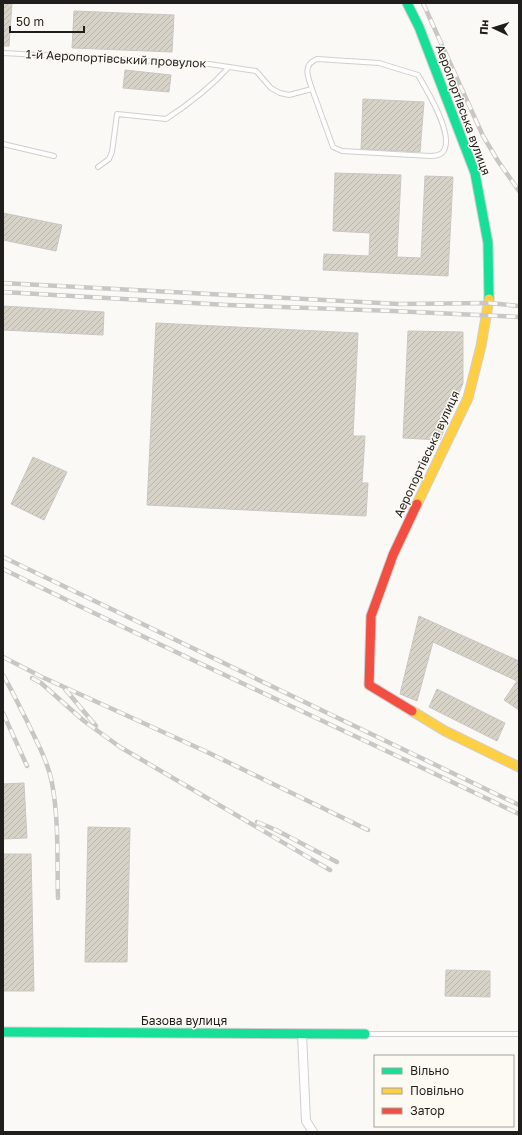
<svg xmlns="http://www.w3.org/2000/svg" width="522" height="1135" viewBox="0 0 522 1135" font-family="'Golos Text',sans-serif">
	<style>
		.building { fill: url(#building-hatch); stroke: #c8c7c4 }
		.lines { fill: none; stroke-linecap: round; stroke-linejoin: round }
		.lane-casing { stroke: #d0cfcd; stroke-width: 6 }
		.street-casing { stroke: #d0cfcd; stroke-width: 10 }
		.fast-casing { stroke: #d0cfcd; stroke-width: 11 }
		.slow-casing { stroke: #d0cfcd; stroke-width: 11 }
		.jam-casing { stroke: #d0cfcd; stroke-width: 11 }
		.lane { stroke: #fefefe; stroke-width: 4 }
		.street { stroke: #fefefe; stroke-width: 8 }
		.fast { stroke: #16e098; stroke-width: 9 }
		.slow { stroke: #ffcf43; stroke-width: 9 }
		.jam { stroke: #f24e42; stroke-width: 9 }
		.rail-casing { stroke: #c7c7c6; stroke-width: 4.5 }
		.rail { stroke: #fdfaf4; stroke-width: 3; stroke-dasharray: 9; stroke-linecap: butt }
		.labels { text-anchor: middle; stroke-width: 3; stroke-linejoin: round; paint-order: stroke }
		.street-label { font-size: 12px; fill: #1f1e1c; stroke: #fdfaf4 }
	</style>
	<defs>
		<pattern id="building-hatch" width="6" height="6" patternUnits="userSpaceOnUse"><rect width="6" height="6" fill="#d8d3c9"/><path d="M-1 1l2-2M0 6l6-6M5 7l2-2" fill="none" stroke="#b9b5ac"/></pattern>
	</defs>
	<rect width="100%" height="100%" fill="#fbf9f6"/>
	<g class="building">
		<polygon points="3,3 12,3 9,46 3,46"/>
		<polygon points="74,11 174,15 172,52 72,48"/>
		<polygon points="125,70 171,75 169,92 123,88"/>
		<polygon points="363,99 424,102 420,152 361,149"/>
		<polygon points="335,173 401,175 397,257 421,258 425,176 453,177 448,276 323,270 324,254 369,256 370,233 333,231"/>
		<polygon points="3,213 62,225 56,251 3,240"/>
		<polygon points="3,306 104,312 103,335 3,330"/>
		<polygon points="156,323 358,333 353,436 365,436 362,483 368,483 366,516 147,505"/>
		<polygon points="408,331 463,332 463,383 440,440 403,438"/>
		<polygon points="33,457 67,472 44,520 11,504"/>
		<polygon points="419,616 519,661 519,710 504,700 517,681 433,642 417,701 400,694"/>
		<polygon points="437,689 505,723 497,741 429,707"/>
		<polygon points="24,783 27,838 3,839 3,784"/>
		<polygon points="88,827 130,828 127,962 85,962"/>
		<polygon points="3,854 31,854 34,991 3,991"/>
		<polygon points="446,970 490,971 490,997 445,996"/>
	</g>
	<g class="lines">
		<g class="lane-casing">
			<g id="lane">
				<path d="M 3,53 L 209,64 L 256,71 L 271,88 L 280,93 L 289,95 L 312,89 L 333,147 L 342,151 L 430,156 C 434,156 439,155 442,153 C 457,138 426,89 418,75 L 379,63 L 317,59 C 302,65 308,77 312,89"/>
				<polyline points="3,144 54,156"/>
				<path d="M 98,167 L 109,159 L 112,152 L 117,114 L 166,119 C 189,104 210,88 229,67"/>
				<polyline points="366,1034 519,1034"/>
			</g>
		</g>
		<g class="street-casing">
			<polyline id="street" points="302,1034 306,1121 313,1132"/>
		</g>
		<g class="fast-casing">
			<g id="fast">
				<polyline points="407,3 419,27 475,173 488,243 489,299"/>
				<polyline points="3,1032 365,1034"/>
			</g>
		</g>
		<g class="slow-casing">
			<g id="slow">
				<polyline points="417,504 468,398 481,346 489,299"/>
				<polyline points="412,711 445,731 519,767"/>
			</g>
		</g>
		<g class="jam-casing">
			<polyline id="jam" points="412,711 369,685 371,616 393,555 417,504"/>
		</g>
		<use href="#lane" class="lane"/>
		<use href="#street" class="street"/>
		<use href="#fast" class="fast"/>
		<use href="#slow" class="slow"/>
		<use href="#jam" class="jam"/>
		<g class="rail-casing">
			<g id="rail">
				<polyline points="423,3 483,136 498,161 519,191"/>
				<polyline points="3,283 399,304 489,303 519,306"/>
				<polyline points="3,292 227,305 393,311 519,317"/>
				<polyline points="3,557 519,805"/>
				<path d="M 3,569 C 174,653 347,731 519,814"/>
				<polyline points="3,657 42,677 207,752 368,830"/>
				<path d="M 3,675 C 12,690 19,706 27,721 C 36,741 48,761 52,783 C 59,820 57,860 58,898"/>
				<polyline points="32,678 41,683 84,721 120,747 330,870"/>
				<polyline points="65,689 96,726"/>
				<polyline points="3,713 27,766"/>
				<polyline points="257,822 276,830 337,862"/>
			</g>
		</g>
		<use href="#rail" class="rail"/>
	</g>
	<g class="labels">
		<g class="street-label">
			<text transform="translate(116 59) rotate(3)" y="4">1-й Аеропортівський провулок</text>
			<text transform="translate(463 110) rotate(70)" y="4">Аеропортівська вулиця</text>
			<text transform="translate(427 454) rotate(-65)" y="4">Аеропортівська вулиця</text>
			<text x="184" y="1025">Базова вулиця</text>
		</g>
	</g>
	<rect width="522" height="1135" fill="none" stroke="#1f1e1c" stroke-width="8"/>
	<rect x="374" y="1055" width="140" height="72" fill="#fdfaf4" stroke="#a4a29e"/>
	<rect x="382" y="1068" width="20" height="6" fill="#16e098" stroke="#a4a29e"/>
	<text x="410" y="1075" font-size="12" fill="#1f1e1c">Вільно</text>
	<rect x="382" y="1088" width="20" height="6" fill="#ffcf43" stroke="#a4a29e"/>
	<text x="410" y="1095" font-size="12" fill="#1f1e1c">Повільно</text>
	<rect x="382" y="1108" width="20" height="6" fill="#f24e42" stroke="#a4a29e"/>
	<text x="410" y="1115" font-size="12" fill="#1f1e1c">Затор</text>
	<g transform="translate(494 28) rotate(274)" stroke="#fdfaf4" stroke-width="3" paint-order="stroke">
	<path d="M0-3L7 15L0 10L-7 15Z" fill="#1f1e1c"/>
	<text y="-6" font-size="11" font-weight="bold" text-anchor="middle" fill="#1f1e1c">Пн</text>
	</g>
	<path d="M10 26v6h74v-6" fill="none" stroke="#1f1e1c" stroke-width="2"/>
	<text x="16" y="26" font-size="12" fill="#1f1e1c" stroke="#fdfaf4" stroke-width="3" paint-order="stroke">50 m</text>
</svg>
